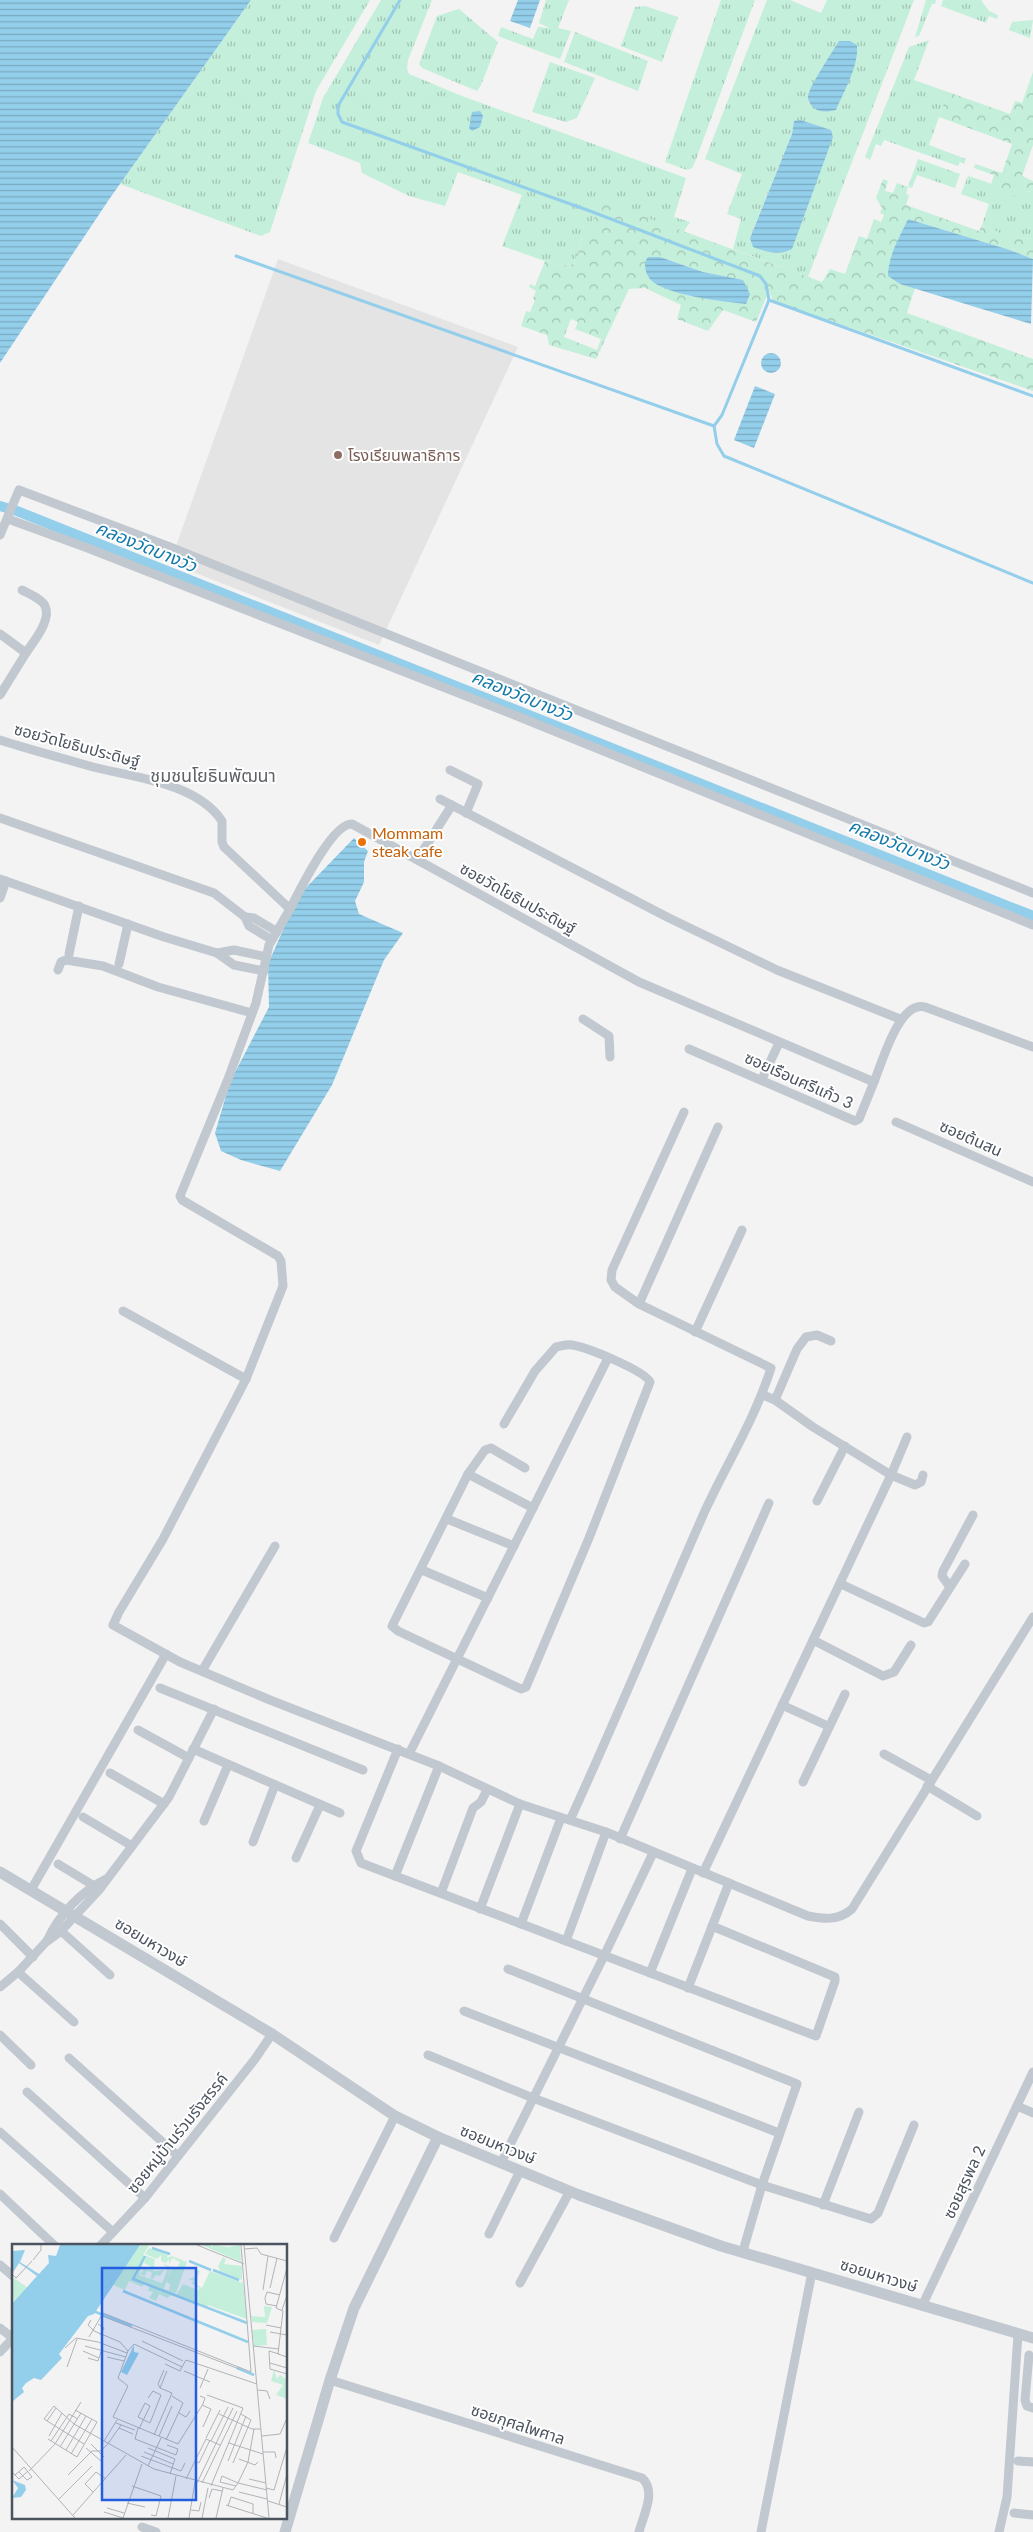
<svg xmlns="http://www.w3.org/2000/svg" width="1033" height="2532" viewBox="0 0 1033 2532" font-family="Lato,'Noto Sans Thai',sans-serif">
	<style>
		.education { fill: #e5e4e4 }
		.grass { fill: url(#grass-tufts); fill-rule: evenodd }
		.forest { fill: url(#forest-crowns); fill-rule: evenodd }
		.water { fill: url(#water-rules) }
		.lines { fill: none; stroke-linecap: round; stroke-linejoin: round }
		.stream { stroke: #93ceea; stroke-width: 3 }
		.canal { stroke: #93ceea; stroke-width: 10 }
		.minor { stroke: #c1c8d0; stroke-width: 9 }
		.tertiary { stroke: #c1c8d0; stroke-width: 11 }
		.education-dot { fill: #8d6e63; stroke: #fff; stroke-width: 2 }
		.food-dot { fill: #e8710a; stroke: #fff; stroke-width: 2 }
		.labels { text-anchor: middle; stroke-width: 4; stroke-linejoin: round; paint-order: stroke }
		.education-label { font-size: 16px; fill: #785e54; stroke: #fff; text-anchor: start }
		.street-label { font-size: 16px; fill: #4b535f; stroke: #fff }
		.food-label { font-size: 16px; fill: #c56008; stroke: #fff; text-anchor: start }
		.water-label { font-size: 18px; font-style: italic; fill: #1279ab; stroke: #fff }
		.neighbourhood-label { font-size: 18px; fill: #5f6267; stroke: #fff }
		.inset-river { fill: none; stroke: #93ceea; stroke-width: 2.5 }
		.inset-road { fill: none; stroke: #b0b3b8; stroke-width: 1 }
		.view { fill: #225edf; fill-opacity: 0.15; stroke: #225edf; stroke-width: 2.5 }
		.inset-edge { fill: none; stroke: #4b535f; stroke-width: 2.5 }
	</style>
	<defs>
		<pattern id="grass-tufts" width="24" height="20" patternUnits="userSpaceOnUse" patternTransform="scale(1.25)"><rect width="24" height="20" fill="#c4efda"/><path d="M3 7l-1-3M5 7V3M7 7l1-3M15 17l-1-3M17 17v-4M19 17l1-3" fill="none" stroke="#a1c4b4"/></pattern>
		<pattern id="forest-crowns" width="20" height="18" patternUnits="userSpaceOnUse" patternTransform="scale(1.25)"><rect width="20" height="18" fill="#c4efda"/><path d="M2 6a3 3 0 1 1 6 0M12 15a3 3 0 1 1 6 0" fill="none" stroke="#a1c4b4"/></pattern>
		<pattern id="water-rules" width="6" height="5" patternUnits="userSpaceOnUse" patternTransform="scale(1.25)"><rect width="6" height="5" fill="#93ceea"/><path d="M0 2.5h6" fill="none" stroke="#7aaac1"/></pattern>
	</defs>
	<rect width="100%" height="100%" fill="#f4f3f3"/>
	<polygon class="education" points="278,259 518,347 379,645 170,563"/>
	<g class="grass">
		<polygon points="251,0 370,0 316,91 270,232 261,236 120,184"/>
		<polygon points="381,0 432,0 408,60 407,69 409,74 462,96 686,178 674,217 690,222 684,231 583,238 574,264 559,266 502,246 522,195 458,172 445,206 409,196 362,173 360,163 308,143 323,98"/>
		<polygon points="546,0 569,0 558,28 571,31 560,59 498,36 501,27 533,39 538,27 550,28 539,23"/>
		<polygon points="721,0 755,0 695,162 692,168 687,170 665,162"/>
		<path d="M 767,0 L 790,0 L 821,13 L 827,0 L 914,0 L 808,277 L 733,249 L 741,219 L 727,214 L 742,174 L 705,159 ZM 833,53 L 809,104 C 806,91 825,64 833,53 ZM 794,121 L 831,130 L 754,247 L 750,237 L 792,134 Z"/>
		<polygon points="926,0 936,0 935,4 932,4 919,36 915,37"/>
		<polygon points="943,0 981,0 989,11 998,15 997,19 989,16 986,23 941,6"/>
		<polygon points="645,6 678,17 662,62 621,46 635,7"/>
		<polygon points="459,9 498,42 481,85 477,91 422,68 419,64 437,16"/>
		<polygon points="1033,20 1030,38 1009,30 1012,22"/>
		<polygon points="575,32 648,61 638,91 564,62"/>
		<polygon points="929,40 914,80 948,92 929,145 966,159 964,164 960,162 958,166 884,140 881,146 876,144 870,160 865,157 909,47"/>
		<polygon points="550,62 595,78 577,118 566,122 532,112"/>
		<polygon points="918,159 960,174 955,188 917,175 912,188 908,187"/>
		<polygon points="968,176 987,182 986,187 1033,192 1033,239 1011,238 982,225 989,204 961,194"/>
	</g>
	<g class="forest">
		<polygon points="1033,72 1033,145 1022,176 1033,181 1033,192 1018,191 1014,196 1004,197 986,186 987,182 991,184 994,175 974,168 975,164 1002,173 1012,144 939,117 948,92 1010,114 1015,101 1022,103"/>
		<path d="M 883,179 L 888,181 L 885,191 L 893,193 L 897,183 L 908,187 L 906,194 L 909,195 L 906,205 L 979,231 L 982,225 L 1011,238 L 1033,239 L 1033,259 L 1010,250 L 908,219 C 900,236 888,256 889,276 L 900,284 L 915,288 L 907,313 L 1033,359 L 1033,391 L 773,301 L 769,291 L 756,322 L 723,310 L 708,331 L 677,319 L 681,305 L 645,288 L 629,289 L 596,359 L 549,345 L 547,335 L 521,326 L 526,311 L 530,312 L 535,300 L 533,299 L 536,291 L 529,287 L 530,284 L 535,286 L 545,261 L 559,266 L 574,264 L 583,238 L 604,202 L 822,282 L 830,269 L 845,274 L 859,236 L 867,239 L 874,219 L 881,222 L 884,215 L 880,213 L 882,208 L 876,198 ZM 660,257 L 703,272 L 742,280 L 746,304 L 707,299 ZM 571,319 L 578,322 L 575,329 L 601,339 L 597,350 L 564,337 Z"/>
	</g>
	<g class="water">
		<polygon points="0,0 251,0 110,198 0,363"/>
		<polygon points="518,0 540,0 530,28 510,21"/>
		<path d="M 839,41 L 850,41 L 857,45 C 859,66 844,91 836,110 C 828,112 819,113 813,107 C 810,104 808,101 808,97 C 808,88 833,51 839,41 Z"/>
		<polygon points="480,111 483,116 480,127 472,131 469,128 472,112"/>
		<path d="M 800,120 L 831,130 L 833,137 L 792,249 C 778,256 768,252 753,247 L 750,238 L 792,134 L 794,121 Z"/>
		<path d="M 908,219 L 1010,250 L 1033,259 L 1031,324 L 900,284 L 888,276 C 888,256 900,236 908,219 Z"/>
		<path d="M 648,257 L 660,257 L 703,272 L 743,280 L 750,294 L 746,304 C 725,302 665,295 651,280 C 646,275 645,269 645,262 Z"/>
		<circle cx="771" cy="363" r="10"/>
		<polygon points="755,386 775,394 754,448 734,440"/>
		<polygon points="354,838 368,851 364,862 364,882 355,901 359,914 403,933 384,960 332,1085 280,1171 241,1160 221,1151 215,1133 230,1082 269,1007 268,964 298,896"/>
	</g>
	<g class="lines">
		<g class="stream">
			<polyline points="400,0 338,106 338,114 342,122 590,211 760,276 766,284 769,300 1033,396"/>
			<polyline points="236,256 714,426 717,444 724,456 1033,583"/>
			<polyline points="714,426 722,415 769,300"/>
		</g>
		<polyline class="canal" points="0,506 17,511 1033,916"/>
		<g class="minor">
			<polyline points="8,519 85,547 517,716 1033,925"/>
			<polyline points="0,535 19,490 170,547 1033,893"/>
			<path d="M 22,590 C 29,594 42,599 45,606 C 52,620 33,642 26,653"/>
			<polyline points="0,634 26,653 0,695"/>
			<path d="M 0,740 C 31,750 62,758 93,767 C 133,777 197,783 222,821 L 222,842 L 224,847 L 290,909 C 299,892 332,823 352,824 L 639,982 L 874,1082 C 882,1063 899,1000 925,1007 L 1033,1047"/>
			<polyline points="450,770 478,784 466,813"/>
			<polyline points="440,799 669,918 777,970 900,1019"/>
			<polyline points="0,818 214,893 245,917 249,926 272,940"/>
			<polyline points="417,860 452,805"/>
			<polyline points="0,879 164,937 217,953 234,965 264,971"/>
			<polyline points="0,898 6,881"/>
			<path d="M 290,909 L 269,945 L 256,1003 L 228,1079 L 180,1196 L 182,1200 L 278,1256 L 281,1261 L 283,1286 L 246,1379 L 163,1539 L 119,1612 L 113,1625 L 180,1662 L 270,1700 L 439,1766 L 520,1804 L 606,1832 L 808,1916 C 824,1919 838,1921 852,1909 L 1033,1617"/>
			<polyline points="245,917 254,918 276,931"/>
			<polyline points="217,953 234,950 267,957"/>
			<polyline points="69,954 79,906"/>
			<polyline points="119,964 128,924"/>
			<polyline points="58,970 61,962 66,960 103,966 158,987 252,1013"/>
			<polyline points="583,1019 609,1036 610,1057"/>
			<polyline points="689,1049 855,1121 859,1119 874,1082"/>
			<polyline points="762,1079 779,1043"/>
			<polyline points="896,1122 1033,1182"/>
			<polyline points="639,1304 718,1127"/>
			<polyline points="123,1311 246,1379"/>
			<polyline points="695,1332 742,1230"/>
			<polyline points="775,1400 797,1349 806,1337 817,1335 831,1341"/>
			<path d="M 504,1424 L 535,1371 L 556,1347 C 562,1346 567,1344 572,1345 C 586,1347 644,1370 650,1382 L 589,1538 L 526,1687 L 521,1689 L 398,1631 L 392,1626 L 468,1474 L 485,1450 L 491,1448 L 525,1468"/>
			<polyline points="907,1437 891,1475 915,1485 921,1482 923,1475"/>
			<polyline points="817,1501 845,1446"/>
			<polyline points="533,1508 608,1358"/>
			<polyline points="447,1519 514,1546"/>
			<polyline points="422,1570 488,1598"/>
			<polyline points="841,1584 924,1623 928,1622 965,1564"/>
			<polyline points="950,1587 942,1576 943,1571 973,1515"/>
			<polyline points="813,1640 883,1676 894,1672 911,1645"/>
			<polyline points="202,1671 275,1546"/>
			<polyline points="160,1688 363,1770"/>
			<polyline points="782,1705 828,1726"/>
			<polyline points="138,1730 189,1758"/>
			<polyline points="193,1749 340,1813"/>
			<polyline points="398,1749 356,1851 361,1863 816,2036 835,1981 835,1977 712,1926"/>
			<polyline points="409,1754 533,1508 468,1474"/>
			<polyline points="884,1754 931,1780"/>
			<polyline points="110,1773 164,1804"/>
			<polyline points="803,1782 845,1694"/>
			<polyline points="927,1786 977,1816"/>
			<polyline points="83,1817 132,1846"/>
			<path d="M 570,1820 C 617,1718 659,1615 704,1513 C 726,1465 755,1419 771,1368 L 639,1304 L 615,1287 L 611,1280 L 612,1270 L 684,1112"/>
			<polyline points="204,1821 228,1765"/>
			<polyline points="620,1839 769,1503"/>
			<polyline points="253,1842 275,1785"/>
			<polyline points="296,1858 320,1805"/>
			<polyline points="58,1864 96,1887"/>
			<polyline points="703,1873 891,1475 813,1427 775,1400 763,1395"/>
			<polyline points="395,1876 439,1766"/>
			<polyline points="31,1890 166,1654"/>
			<polyline points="441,1893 473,1808 481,1802 487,1790"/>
			<polyline points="480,1909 520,1804"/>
			<polyline points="0,1924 33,1957"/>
			<polyline points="521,1924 561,1818"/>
			<polyline points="61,1931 110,1975"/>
			<path d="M 47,1941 C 58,1916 81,1891 106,1879"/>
			<polyline points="566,1941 606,1832"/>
			<polyline points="508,1969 797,2084 762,2185 743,2251"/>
			<polyline points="18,1972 74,2022"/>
			<polyline points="650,1973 692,1869"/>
			<polyline points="0,1987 18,1972 46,1942 61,1931 99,1890 169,1797 214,1709"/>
			<polyline points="688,1988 729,1883"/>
			<polyline points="464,2011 779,2133"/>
			<polyline points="0,2035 31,2065"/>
			<polyline points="428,2055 533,2098 762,2185 871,2219 878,2213 914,2125"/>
			<polyline points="69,2058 178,2156"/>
			<polyline points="27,2092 145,2198"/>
			<polyline points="1017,2106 1033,2113"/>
			<polyline points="0,2132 113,2232"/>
			<polyline points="501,2163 604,1956 653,1853"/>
			<polyline points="0,2194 55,2246"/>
			<polyline points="823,2205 859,2112"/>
			<polyline points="489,2234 520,2171"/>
			<polyline points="334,2238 395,2116"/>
			<polyline points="100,2246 145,2198 255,2059 272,2034"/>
			<polyline points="0,2265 14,2277"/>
			<polyline points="520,2283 570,2191"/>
			<polyline points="922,2306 1033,2072"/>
			<polyline points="0,2328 13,2338"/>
			<polyline points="0,2352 14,2337"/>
			<polyline points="1029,2355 1025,2400 1027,2406 1033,2408"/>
			<path d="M 330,2380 L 642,2478 C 657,2491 643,2516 639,2532"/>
			<polyline points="1018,2461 1033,2462"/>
			<polyline points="1014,2513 1033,2515"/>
			<polyline points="142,2527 156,2532"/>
			<polyline points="761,2532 812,2272"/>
			<polyline points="999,2532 1007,2497 1018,2334"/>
		</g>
		<g class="tertiary">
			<polyline points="0,1872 272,2034 395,2116 438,2137 579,2195 721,2246 1033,2338"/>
			<polyline points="285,2532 330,2380 354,2308 438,2137"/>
		</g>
	</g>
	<circle class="education-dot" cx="338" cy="455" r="5"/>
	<circle class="food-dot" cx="362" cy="842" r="5"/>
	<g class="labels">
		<g class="education-label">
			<text x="348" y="461">โรงเรียนพลาธิการ</text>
		</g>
		<g class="street-label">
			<text transform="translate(77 745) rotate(15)" y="6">ซอยวัดโยธินประดิษฐ์</text>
			<text transform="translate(518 898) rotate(29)" y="6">ซอยวัดโยธินประดิษฐ์</text>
			<text transform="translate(799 1080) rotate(24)" y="6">ซอยเรือนศรีแก้ว 3</text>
			<text transform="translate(971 1138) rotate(24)" y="6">ซอยต้นสน</text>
			<text transform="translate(151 1942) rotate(31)" y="6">ซอยมหาวงษ์</text>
			<text transform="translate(177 2133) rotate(-51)" y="6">ซอยหมู่บ้านร่วมรังสรรค์</text>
			<text transform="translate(498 2144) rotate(22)" y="6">ซอยมหาวงษ์</text>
			<text transform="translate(964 2182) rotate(-65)" y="6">ซอยสุรพล 2</text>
			<text transform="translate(879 2275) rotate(17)" y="6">ซอยมหาวงษ์</text>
			<text transform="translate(518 2424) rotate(18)" y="6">ซอยกุศลไพศาล</text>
		</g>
		<g class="food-label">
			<text x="372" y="839">Mommam<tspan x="372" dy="18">steak cafe</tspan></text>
		</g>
		<g class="water-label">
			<text transform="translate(146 547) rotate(22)" y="6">คลองวัดบางวัว</text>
			<text transform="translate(522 696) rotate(22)" y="6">คลองวัดบางวัว</text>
			<text transform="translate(899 845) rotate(22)" y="6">คลองวัดบางวัว</text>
		</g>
		<g class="neighbourhood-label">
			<text x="213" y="782">ชุมชนโยธินพัฒนา</text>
		</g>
	</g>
	<g transform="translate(12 2244)">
		<rect width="275" height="275" fill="#f4f3f3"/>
		<path d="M 128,1 L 137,1 L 131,11 L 134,12 L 127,31 L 150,39 L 156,24 L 150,19 L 159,23 L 152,45 L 141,48 L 136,47 L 137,42 L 132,40 L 130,43 L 117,37 L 113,46 L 101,41 ZM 190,1 L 199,1 L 200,4 L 201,1 L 216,3 L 228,1 L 229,18 ZM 137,4 L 156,11 L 155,14 L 160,12 L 175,18 L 164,49 L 157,47 L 158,40 L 154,38 L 160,23 L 165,25 L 168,18 L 160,14 L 157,21 L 157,15 L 154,19 L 149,17 L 149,11 L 145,15 L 133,10 ZM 134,12 L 143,15 L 141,27 L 152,26 L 148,32 L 144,31 L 141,35 L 138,34 L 140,29 L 135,27 L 133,32 L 128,30 L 132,25 L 139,26 L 140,23 L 132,19 Z" fill="#c4efda"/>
		<path d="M 211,13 L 214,15 L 212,20 L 230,22 L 230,36 L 208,27 L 206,22 ZM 185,26 L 188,27 L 183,40 L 190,44 L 198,27 L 189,58 L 196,61 L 195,64 L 160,51 L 155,54 L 147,50 L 144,57 L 137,54 L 145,42 L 165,50 L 171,40 L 186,46 L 187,44 L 179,39 L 182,37 L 176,35 L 183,33 ZM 254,85 L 255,101 L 242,102 L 240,86 Z" fill="#c4efda"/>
		<path d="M 0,33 L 15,43 L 0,61 ZM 252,62 L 260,63 L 255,79 L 240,78 L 239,72 L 253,73 ZM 262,126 L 265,135 L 268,131 L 275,136 L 275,155 L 264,151 L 271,141 L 259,137 Z" fill="#c4efda"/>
		<path d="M 198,27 L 231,39 L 235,75 L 187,58 Z" fill="#c4efda"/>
		<path d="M 48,1 L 128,1 L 82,70 L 76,72 L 47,110 L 50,114 L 29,136 L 22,134 L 14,139 L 10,144 L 12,148 L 1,157 L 0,167 L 0,60 L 25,32 L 7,19 L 0,30 L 0,7 L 13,6 L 8,18 L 27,30 L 37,19 L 36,11 L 44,12 ZM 122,101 L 122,108 L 127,109 L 115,131 L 109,128 ZM 0,236 L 13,241 L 14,246 L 9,253 L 0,254 L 6,244 Z" fill="#93ceea"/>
		<path class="inset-river" d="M 140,4 L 158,10M 133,12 L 121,35 L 235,79M 177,17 L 199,26M 201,26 L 227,36M 111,47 L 236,98M 81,67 L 120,82M 225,124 L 242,131"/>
		<path class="inset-road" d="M 185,1 L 232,20M 232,1 L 257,274M 232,5 L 245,4 L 249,10 L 275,17M 21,16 L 29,6 L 29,1M 275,24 L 264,64 L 271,67 L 266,110 L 275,113M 0,30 L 4,34 L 20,17M 258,44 L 265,14M 251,46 L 256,12M 253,54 L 255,48 L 268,51M 253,54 L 254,60 L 265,62M 270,66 L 275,51M 90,72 L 227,125M 79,76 L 76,81 L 82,87 L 108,98 L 116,107 L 122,100 L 170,123 L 174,116 L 245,140M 86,80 L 92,84 L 88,91M 254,81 L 269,84M 258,88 L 275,91M 77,93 L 91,69 L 239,128 L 229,1M 130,97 L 171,117M 73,102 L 114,113M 241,102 L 267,105M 53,104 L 64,94 L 86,98 L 115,109M 71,107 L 87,114M 116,107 L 106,134 L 116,142 L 101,173 L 166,200 L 191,160 L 193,154 L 188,152M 267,110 L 257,107 L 258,125 L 275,130M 95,113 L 112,117M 76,114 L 86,117 L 90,105M 258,119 L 275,124M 153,120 L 168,127 L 170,123M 55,123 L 65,95M 172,127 L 198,138M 148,144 L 146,140 L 152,126M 148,144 L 155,127M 188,144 L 196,125M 246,146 L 255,147 L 258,155M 195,151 L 231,164 L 199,242M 133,159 L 126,173 L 138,179 L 149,151 L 141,147 L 136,154M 190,161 L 199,165 L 191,183M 167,169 L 174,173 L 178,167M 207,170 L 240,185 L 249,185M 35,177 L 44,164M 104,179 L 123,186M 107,184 L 121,190M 126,184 L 123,195 L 164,211 L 166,205 L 155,201M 127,185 L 138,162 L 133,159M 142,191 L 160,149 L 148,144M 37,192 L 50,169M 147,192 L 160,162M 250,192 L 268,190 L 275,174M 194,194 L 208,166M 36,195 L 65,213 L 85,178 L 63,166M 154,196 L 171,159 L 160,152M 39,197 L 57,170 L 66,175M 92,197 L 105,176M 199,197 L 216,163M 217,199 L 251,210M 72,200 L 32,175 L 42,162 L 62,180 L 142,225 L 221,246 L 226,239 L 255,246M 79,200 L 92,213M 0,203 L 63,274M 48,203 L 69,169M 74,204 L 89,217M 136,204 L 163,215 L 158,230M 54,206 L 74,172M 132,208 L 161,220M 251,208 L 263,208 L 264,214M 59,210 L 80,175M 129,212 L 169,227 L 173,219M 227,215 L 243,221 L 246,218M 183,217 L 187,219 L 198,196M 216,217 L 234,172M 221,219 L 239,176 L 229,170M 136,222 L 149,194M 17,227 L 43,200 L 69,158M 0,228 L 7,235 L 16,227M 3,231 L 11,224 L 12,223 L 20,233 L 15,236 L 7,228M 56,231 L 80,207 L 88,207 L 95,201 L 109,181M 174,235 L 194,195 L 208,201M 237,235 L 254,239M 185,239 L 221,164M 190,239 L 225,167M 120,242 L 149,252 L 144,272 L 139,271M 224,242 L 208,238 L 210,232 L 226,239 L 236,218 L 242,185M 254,244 L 262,246 L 275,203M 81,248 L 73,240 L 84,228 L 94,235M 227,248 L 255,255M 197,254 L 200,245 L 210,247M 47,255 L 80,222M 256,257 L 275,263M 115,259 L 133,263M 267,260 L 275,230M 214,261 L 255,274M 216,262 L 219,253 L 241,260 L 241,269M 95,264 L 112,269M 179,266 L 187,267 L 189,258M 92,268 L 111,274M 61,271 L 114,211M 111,274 L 130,220M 156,274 L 164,232M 177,274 L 183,238M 190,274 L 196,244M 204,274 L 211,244"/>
		<path class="view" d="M 90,24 L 184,24 L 184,256 L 90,256 Z"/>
		<rect width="275" height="275" class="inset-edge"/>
	</g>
</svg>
